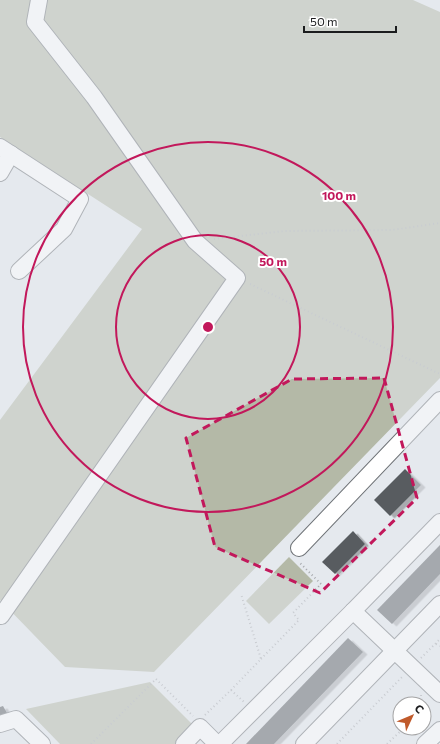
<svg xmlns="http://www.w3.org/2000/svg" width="440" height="744" viewBox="0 0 440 744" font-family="Commissioner,sans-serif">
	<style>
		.green { fill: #b4b9a7 }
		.building { fill: #585c60; filter: url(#shadow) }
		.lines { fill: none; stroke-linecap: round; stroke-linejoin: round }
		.minor-casing { stroke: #6f7377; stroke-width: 18 }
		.path { stroke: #a5a8ac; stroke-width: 2; stroke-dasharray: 1 3; stroke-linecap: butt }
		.minor { stroke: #fff; stroke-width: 16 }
		.marked { fill: none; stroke: #c2185b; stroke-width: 3; stroke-dasharray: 8 5; stroke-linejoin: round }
		.ring { fill: none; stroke: #c2185b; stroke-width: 2 }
		.centre { fill: #c2185b; stroke: #fff; stroke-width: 2 }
		.ring-label { font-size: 12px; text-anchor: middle; font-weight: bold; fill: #c2185b; stroke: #fff; stroke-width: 4; stroke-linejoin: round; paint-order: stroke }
	</style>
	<defs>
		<filter id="shadow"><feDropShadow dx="4.5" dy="2.5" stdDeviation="0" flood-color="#0004"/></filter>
	</defs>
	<rect width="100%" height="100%" fill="#e5e9ee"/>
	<g class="green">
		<polygon points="0,0 413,0 440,12 440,378 154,672 65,667 0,600 0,420 142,229 0,137"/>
		<polygon points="289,557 313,581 269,624 246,601"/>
		<polygon points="150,682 193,725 175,744 60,744 26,709"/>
	</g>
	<g class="building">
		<polygon points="405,469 421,485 390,516 374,500"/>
		<polygon points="353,531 365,544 335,574 322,562"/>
		<polygon points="440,545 440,574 392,624 377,610"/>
		<polygon points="348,638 363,652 274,744 246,744"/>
		<polygon points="3,706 7,713 0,717 0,707"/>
	</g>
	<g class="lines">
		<g class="minor-casing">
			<g id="minor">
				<polyline points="0,147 80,199 64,229 19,271"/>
				<polyline points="0,173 11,154"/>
				<polyline points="299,548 440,400"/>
				<polyline points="353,611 440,522"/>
				<polyline points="1,616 237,278 195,241 94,97 35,22 39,0"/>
				<polyline points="0,724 16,719 42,744"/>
				<polyline points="184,744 200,727 217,744"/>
				<polyline points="220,744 353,611 440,694"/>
				<polyline points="304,744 440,604"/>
				<polyline points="425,744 440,730"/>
			</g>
		</g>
		<g class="path">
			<polyline points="214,239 285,231 392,230 440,223"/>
			<polyline points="250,284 440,374"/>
			<polyline points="436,644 440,646"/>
			<polyline points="421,658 440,639"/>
			<polyline points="261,659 299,620 293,613 321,584 299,562"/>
			<polyline points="231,690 244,702"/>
			<polyline points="421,695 422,704"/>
			<polyline points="424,708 430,703"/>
			<polyline points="205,715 231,690 261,659 241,594"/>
			<polyline points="91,744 156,679 193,716"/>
			<polyline points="337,744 402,677"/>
			<polyline points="387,744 404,728"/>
		</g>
		<use href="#minor" class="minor"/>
	</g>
	<path d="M0 0H440V744H0ZM 384,378 L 417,498 L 320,593 L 215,547 L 186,438 L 292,379 Z" fill="#e5e9ee" fill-opacity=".55" fill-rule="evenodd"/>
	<path class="marked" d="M 384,378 L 417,498 L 320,593 L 215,547 L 186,438 L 292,379 Z"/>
	<g class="ring">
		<circle cx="208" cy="327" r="92"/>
		<circle cx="208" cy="327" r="185"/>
	</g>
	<circle cx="208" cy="327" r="6" class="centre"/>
	<g class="ring-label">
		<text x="339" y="200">100 m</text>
		<text x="273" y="266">50 m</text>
	</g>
	<g transform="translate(412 716) rotate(46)"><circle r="19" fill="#ffffff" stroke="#a4a4a5"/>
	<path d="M0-3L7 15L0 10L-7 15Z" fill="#c05a2b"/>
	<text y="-6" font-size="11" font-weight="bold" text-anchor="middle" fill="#1b1c1e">С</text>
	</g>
	<path d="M304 26v6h92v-6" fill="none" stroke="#1b1c1e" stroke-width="2"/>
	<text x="310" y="26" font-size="12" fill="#1b1c1e" stroke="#ffffff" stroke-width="3" paint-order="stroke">50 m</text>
</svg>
